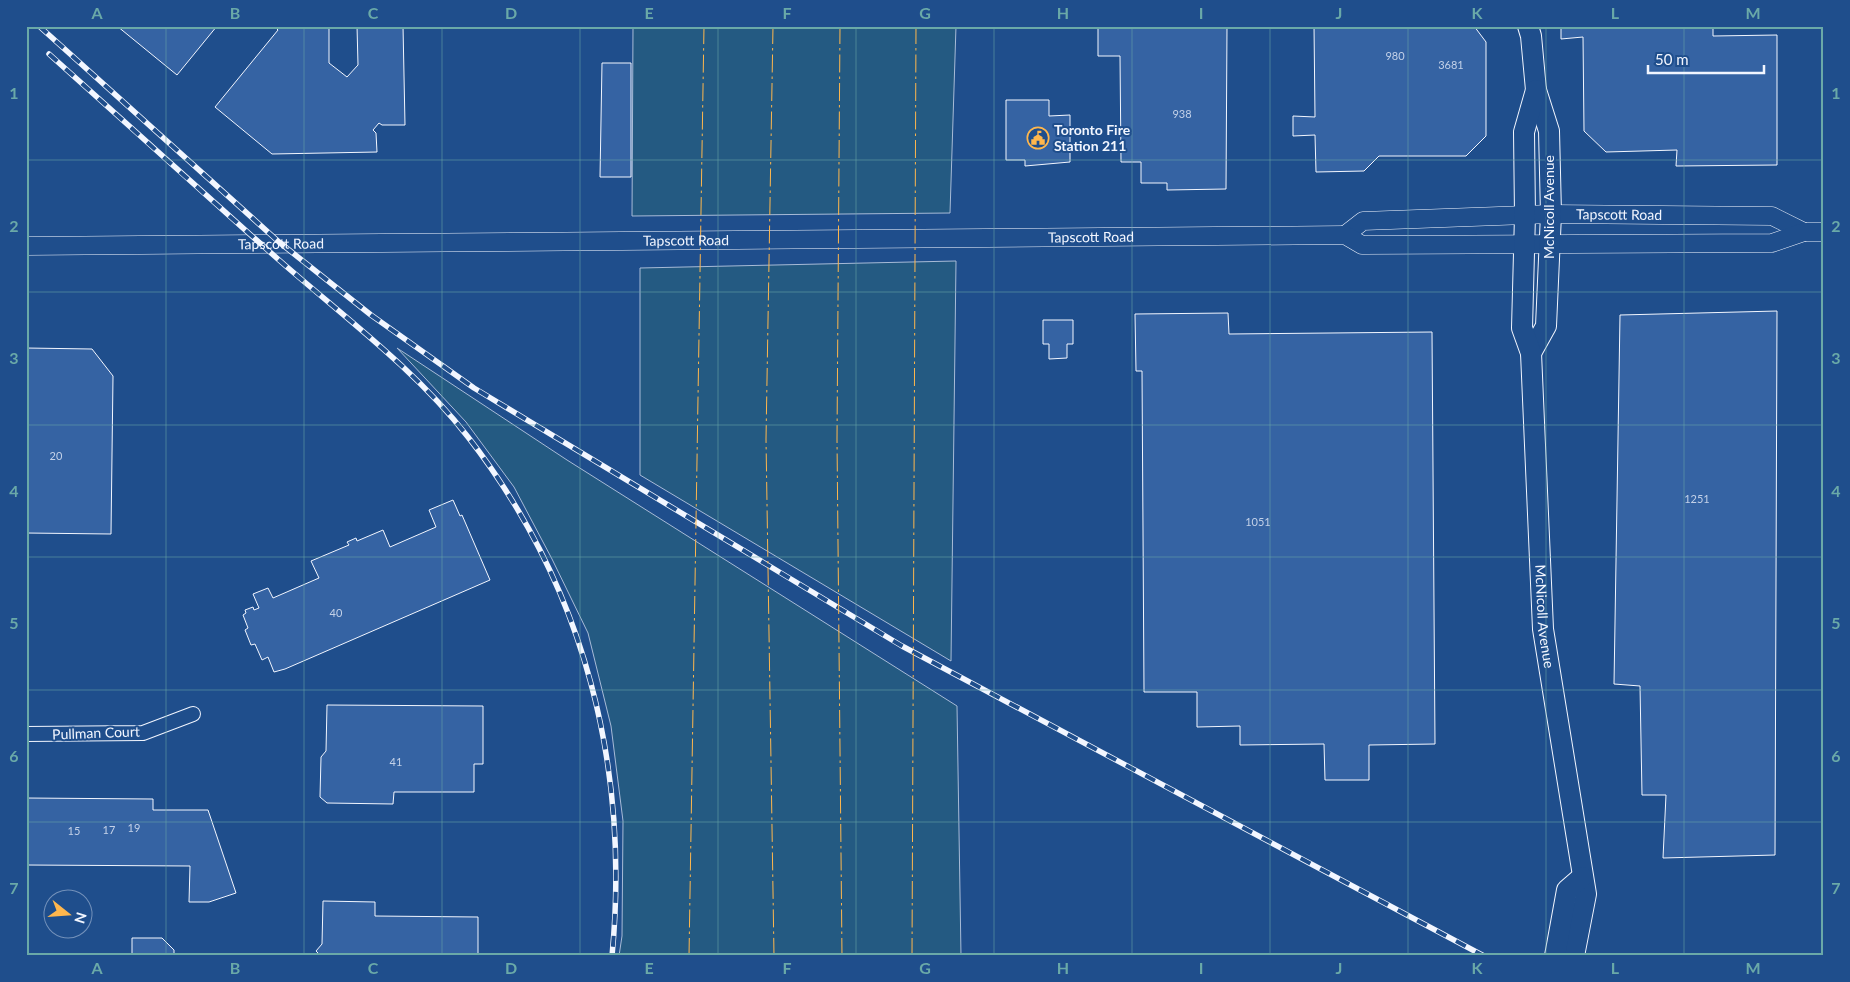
<svg xmlns="http://www.w3.org/2000/svg" width="1850" height="982" viewBox="0 0 1850 982" font-family="Lato,sans-serif">
	<style>
		.green { fill: #245a82; stroke: #a8bbd7 }
		.building { fill: #3563a3; stroke: #f2f6ff }
		.lines { fill: none; stroke-linecap: round; stroke-linejoin: round }
		.minor-casing { stroke: #f2f6ff; stroke-width: 16 }
		.tertiary-casing { stroke: #f2f6ff; stroke-width: 19 }
		.secondary-casing { stroke: #f2f6ff; stroke-width: 22 }
		.minor { stroke: #1f4e8c; stroke-width: 14 }
		.tertiary { stroke: #1f4e8c; stroke-width: 18 }
		.secondary { stroke: #1f4e8c; stroke-width: 20 }
		.rail-casing { stroke: #f2f6ff; stroke-width: 5.5 }
		.rail { stroke: #1f4e8c; stroke-width: 4; stroke-dasharray: 11; stroke-linecap: butt }
		.power { stroke: #ffb74d; stroke-width: 1; stroke-dasharray: 18 4 2.5 4; stroke-linecap: butt }
		.grid { fill: none; stroke: #6aa9a8; stroke-width: 1; stroke-opacity: 0.55 }
		.labels { text-anchor: middle; stroke-width: 4; stroke-linejoin: round; paint-order: stroke }
		.number-label { font-size: 11px; fill: #c3d1e8 }
		.poi-label { font-size: 14px; font-weight: bold; fill: #f2f6ff; stroke: #1f4e8c; text-anchor: start }
		.street-label { font-size: 14px; fill: #f2f6ff; stroke: #1f4e8c }
		.neatline { fill: none; stroke: #6aa9a8; stroke-width: 2 }
		.grid-label { font-size: 16px; text-anchor: middle; font-weight: bold; fill: #6aa9a8 }
	</style>
	<rect width="100%" height="100%" fill="#1f4e8c"/>
	<g class="green">
		<polygon points="633,26 956,26 950,213 632,216"/>
		<polygon points="956,261 951,661 640,475 640,268"/>
		<polygon points="397,348 567,460 957,706 961,956 619,956 622,936 623,821 611,726 588,633 552,559 514,487 466,422"/>
	</g>
	<g class="building">
		<polygon points="117,26 217,26 177,75"/>
		<polygon points="274,26 329,26 329,63 347,77 358,65 357,26 403,26 405,125 382,125 379,123 373,130 376,133 377,152 272,154 215,107 278,30"/>
		<polygon points="1098,26 1227,26 1226,189 1167,190 1167,183 1141,183 1141,162 1121,162 1120,56 1098,56"/>
		<polygon points="1314,26 1474,26 1486,42 1486,136 1466,156 1379,156 1364,171 1316,172 1315,135 1293,136 1293,116 1315,117"/>
		<polygon points="1561,26 1713,26 1713,36 1777,35 1777,165 1676,166 1677,150 1606,152 1584,131 1583,37 1561,39"/>
		<polygon points="602,63 631,63 631,177 600,177"/>
		<polygon points="1006,100 1049,100 1049,116 1070,115 1070,162 1025,166 1025,160 1006,160"/>
		<polygon points="1777,311 1775,855 1663,858 1666,795 1642,795 1640,686 1614,684 1620,315"/>
		<polygon points="1228,313 1229,334 1432,332 1435,744 1369,745 1369,780 1325,780 1324,744 1240,745 1240,726 1197,727 1197,692 1144,692 1142,371 1136,371 1135,314"/>
		<polygon points="1043,320 1073,320 1073,344 1067,344 1067,358 1049,359 1049,344 1043,344"/>
		<polygon points="26,348 92,349 113,376 111,534 26,533"/>
		<polygon points="453,500 460,516 462,515 490,580 285,669 274,672 268,657 262,660 255,644 251,645 245,630 248,628 243,615 246,613 245,610 253,607 254,610 259,608 253,594 268,588 273,598 319,578 311,561 349,545 347,542 356,538 357,541 383,530 390,547 436,527 429,510"/>
		<polygon points="327,705 483,706 483,764 474,764 474,792 394,792 393,804 327,803 320,797 321,757 326,751"/>
		<polygon points="26,798 153,799 153,810 208,810 236,893 209,902 189,902 190,866 26,865"/>
		<polygon points="323,901 375,902 375,916 478,917 478,956 321,956 316,951 322,944"/>
		<polygon points="132,938 162,938 174,950 174,956 132,956"/>
	</g>
	<g class="lines">
		<g class="minor-casing">
			<polyline id="minor" points="26,734 143,733 193,714"/>
		</g>
		<g class="tertiary-casing">
			<g id="tertiary">
				<path id="s1" d="M 1345,235 L 1363,221 L 1551,214 L 1772,216 L 1804,232"/>
				<path id="s2" d="M 26,246 L 1345,235 L 1362,245 L 1772,243 L 1804,232 L 1824,232"/>
			</g>
		</g>
		<g class="secondary-casing">
			<g id="secondary">
				<polyline points="1528,26 1531,36 1536,90 1549,131 1551,214 1546,326 1531,353"/>
				<path id="s3" d="M 1536,90 L 1524,132 L 1525,215 L 1522,328 L 1531,353 L 1543,629 L 1586,894 L 1574,956"/>
				<polyline points="1555,956 1567,890 1582,877"/>
			</g>
		</g>
		<use href="#minor" class="minor"/>
		<use href="#tertiary" class="tertiary"/>
		<use href="#secondary" class="secondary"/>
		<g class="rail-casing">
			<g id="rail">
				<polyline points="39,26 279,242 371,315 474,388 902,646 1484,956"/>
				<path d="M 49,54 C 126,123 202,192 279,260 C 344,317 415,369 468,437 C 585,587 630,768 612,956"/>
			</g>
		</g>
		<use href="#rail" class="rail"/>
		<g class="power">
			<polyline points="773,26 766,439 774,956"/>
			<polyline points="840,26 837,439 842,956"/>
			<polyline points="689,956 704,26"/>
			<polyline points="912,956 916,26"/>
		</g>
	</g>
	<path class="grid" d="M 166,26 L 166,956M 304,26 L 304,956M 442,26 L 442,956M 580,26 L 580,956M 718,26 L 718,956M 856,26 L 856,956M 994,26 L 994,956M 1132,26 L 1132,956M 1270,26 L 1270,956M 1408,26 L 1408,956M 1546,26 L 1546,956M 1684,26 L 1684,956M 26,160 L 1824,160M 26,292 L 1824,292M 26,425 L 1824,425M 26,557 L 1824,557M 26,690 L 1824,690M 26,822 L 1824,822"/>
	<defs>
		<g id="civic-ring" transform="scale(1.125)"><circle r="9.5" fill="#1f4e8c" stroke="#ffb74d" stroke-width="1.5"/><path d="M-.6-6.5H3V-4.5H.6V-3L4-1V1h2V6H-6V1h2V-1L-.6-3ZM-1.2 2.5V6h2.4V2.5Z" fill="#ffb74d"/></g>
	</defs>
	<g fill-rule="evenodd">
		<use href="#civic-ring" x="1038" y="138"/>
	</g>
	<g class="labels">
		<g class="number-label">
			<text x="1395" y="60">980</text>
			<text x="1451" y="69">3681</text>
			<text x="1182" y="118">938</text>
			<text x="56" y="460">20</text>
			<text x="1697" y="503">1251</text>
			<text x="1258" y="526">1051</text>
			<text x="336" y="617">40</text>
			<text x="396" y="766">41</text>
			<text x="134" y="832">19</text>
			<text x="109" y="834">17</text>
			<text x="74" y="835">15</text>
		</g>
		<g class="poi-label">
			<text x="1054" y="135">Toronto Fire<tspan x="1054" dy="16">Station 211</tspan></text>
		</g>
		<g class="street-label">
			<text transform="translate(1549 207) rotate(-90)" y="5">McNicoll Avenue</text>
			<text dy="5" stroke="none"><textPath href="#s1" startOffset="279">Tapscott Road</textPath></text>
			<text dy="5" stroke="none"><textPath href="#s2" startOffset="1065">Tapscott Road</textPath></text>
			<text dy="5" stroke="none"><textPath href="#s2" startOffset="660">Tapscott Road</textPath></text>
			<text dy="5" stroke="none"><textPath href="#s2" startOffset="255">Tapscott Road</textPath></text>
			<text dy="5" stroke="none"><textPath href="#s3" startOffset="530">McNicoll Avenue</textPath></text>
			<text transform="translate(96 733) rotate(-2)" y="5">Pullman Court</text>
		</g>
	</g>
	<rect width="1850" height="982" fill="none" stroke="#1f4e8c" stroke-width="55"/>
	<g transform="translate(68 914) rotate(107)"><circle r="24" fill="#1f4e8c" stroke="#7391ba"/>
	<path d="M0-4L9 19L0 12L-9 19Z" fill="#ffb74d"/>
	<text y="-8" font-size="14" font-weight="bold" text-anchor="middle" fill="#f2f6ff">N</text>
	</g>
	<path d="M1648 65v8h116v-8" fill="none" stroke="#f2f6ff" stroke-width="2.5"/>
	<text x="1655" y="65" font-size="15" fill="#f2f6ff" stroke="#1f4e8c" stroke-width="4" paint-order="stroke">50 m</text>
	<rect x="28" y="28" width="1794" height="926" class="neatline"/>
	<g class="grid-label">
		<text x="97" y="19">A</text>
		<text x="235" y="19">B</text>
		<text x="373" y="19">C</text>
		<text x="511" y="19">D</text>
		<text x="649" y="19">E</text>
		<text x="787" y="19">F</text>
		<text x="925" y="19">G</text>
		<text x="1063" y="19">H</text>
		<text x="1201" y="19">I</text>
		<text x="1339" y="19">J</text>
		<text x="1477" y="19">K</text>
		<text x="1615" y="19">L</text>
		<text x="1753" y="19">M</text>
		<text x="14" y="99">1</text>
		<text x="1836" y="99">1</text>
		<text x="14" y="232">2</text>
		<text x="1836" y="232">2</text>
		<text x="14" y="364">3</text>
		<text x="1836" y="364">3</text>
		<text x="14" y="497">4</text>
		<text x="1836" y="497">4</text>
		<text x="14" y="629">5</text>
		<text x="1836" y="629">5</text>
		<text x="14" y="762">6</text>
		<text x="1836" y="762">6</text>
		<text x="14" y="894">7</text>
		<text x="1836" y="894">7</text>
		<text x="97" y="974">A</text>
		<text x="235" y="974">B</text>
		<text x="373" y="974">C</text>
		<text x="511" y="974">D</text>
		<text x="649" y="974">E</text>
		<text x="787" y="974">F</text>
		<text x="925" y="974">G</text>
		<text x="1063" y="974">H</text>
		<text x="1201" y="974">I</text>
		<text x="1339" y="974">J</text>
		<text x="1477" y="974">K</text>
		<text x="1615" y="974">L</text>
		<text x="1753" y="974">M</text>
	</g>
</svg>
